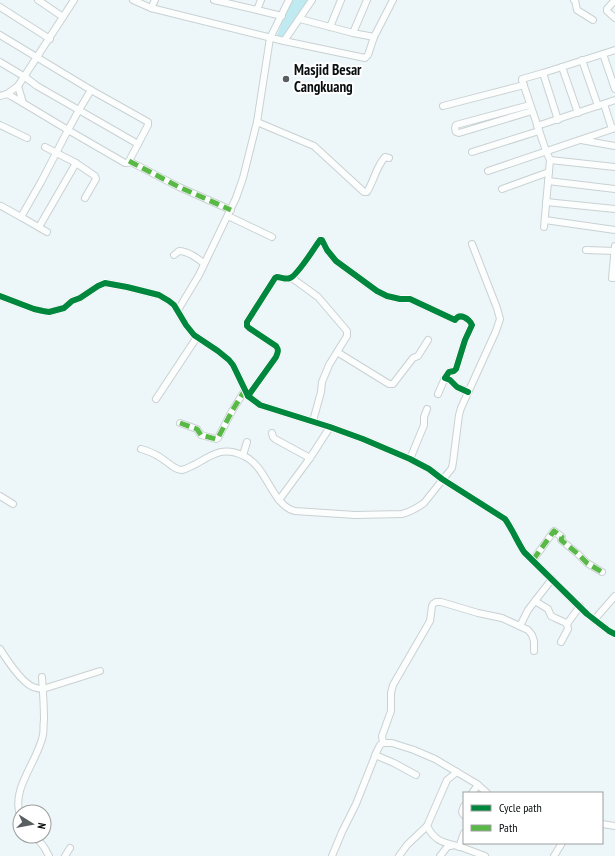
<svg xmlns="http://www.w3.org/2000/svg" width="615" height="856" viewBox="0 0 615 856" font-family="'PT Sans Narrow',sans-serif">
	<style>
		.green { fill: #bfeaf2 }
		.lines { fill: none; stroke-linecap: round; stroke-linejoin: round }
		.minor-casing { stroke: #cad1d2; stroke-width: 8 }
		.minor { stroke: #fcfefe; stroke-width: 6 }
		.quiet { stroke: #58b947; stroke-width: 5; stroke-dasharray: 10 5; stroke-linecap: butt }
		.cycleway-casing { stroke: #fff; stroke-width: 8 }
		.cycleway { stroke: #00873e; stroke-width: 6 }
		.poi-dot { fill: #595f61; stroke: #fff; stroke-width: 1.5 }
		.labels { text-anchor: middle; stroke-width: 4; stroke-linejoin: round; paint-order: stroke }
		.poi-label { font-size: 15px; font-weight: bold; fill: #090e0f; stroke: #fff; text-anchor: start }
	</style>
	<rect width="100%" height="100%" fill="#edf6f8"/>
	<polygon class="green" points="291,0 311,0 284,41 275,40"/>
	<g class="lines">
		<g class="minor-casing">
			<g id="minor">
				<polyline points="38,0 63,17"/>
				<polyline points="133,0 151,8 284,41 312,0"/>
				<polyline points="214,0 257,10"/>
				<polyline points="261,0 257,10 282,16"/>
				<polyline points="574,0 575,0 577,10 593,20"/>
				<polyline points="615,0 607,9 607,11 615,18"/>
				<polyline points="0,7 50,39"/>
				<polyline points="151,8 155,0"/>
				<polyline points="300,19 353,33 374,37"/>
				<polyline points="330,27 341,0"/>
				<polyline points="353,33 367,0"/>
				<polyline points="0,35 91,90 79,110 68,130 23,103"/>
				<polyline points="284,41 365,58 368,55 374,37 393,0"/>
				<polyline points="603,54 615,89"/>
				<polyline points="582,60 598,106"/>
				<polyline points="0,62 25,77 37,86 138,144"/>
				<polyline points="562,67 578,113"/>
				<polyline points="543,73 558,120"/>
				<polyline points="7,94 18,86 74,0"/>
				<polyline points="0,96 7,94 11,96 23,103 18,86"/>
				<polyline points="604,104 612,129"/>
				<polyline points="530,105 456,125 455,128 456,132 459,133 532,111"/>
				<polyline points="443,106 524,85"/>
				<path d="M 257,122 L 314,146 L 364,192 L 367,192 C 374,181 376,167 385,157 L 389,158"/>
				<polyline points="0,125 27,138"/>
				<polyline points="537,126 615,100"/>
				<polyline points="581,140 615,146"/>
				<polyline points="45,147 76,163 95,176 96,179 85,198"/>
				<polyline points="472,152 539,131"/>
				<polyline points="550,160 615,167"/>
				<polyline points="129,161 179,187 231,210"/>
				<polyline points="488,171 615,128"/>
				<polyline points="548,181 615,189"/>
				<polyline points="502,189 549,172"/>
				<polyline points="546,202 615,209"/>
				<polyline points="1,206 21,217 41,182 68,130 125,163 128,163 148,125 148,122 91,90"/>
				<polyline points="228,216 272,237"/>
				<polyline points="21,217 47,232"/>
				<polyline points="545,220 615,230"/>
				<polyline points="39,227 76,163"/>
				<polyline points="544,227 550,160 546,151 522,80 522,79 543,73 615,50"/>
				<polyline points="615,246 612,278 615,278"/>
				<polyline points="586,250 615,251"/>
				<path d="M 174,255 L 179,251 C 187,251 198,258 204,264"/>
				<polyline points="292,278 318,297 347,331 347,336 337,352"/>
				<path d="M 0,296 L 34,309 L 43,311 L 49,312 L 64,308 L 72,301 L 80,298 L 98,286 L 105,283 L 127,287 L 159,295 L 169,301 L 174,305 L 186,325 L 194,335 L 218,351 L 229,360 L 233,365 L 248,396 L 260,405 L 330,427 L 363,439 L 410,459 L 429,469 L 442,479 L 505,519 C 512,529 517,541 524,552 L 587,614 L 609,631 L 615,634"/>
				<polyline points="178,310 199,275 236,198 243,178 257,122 270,38 289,0"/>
				<polyline points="438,394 445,378"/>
				<path d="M 248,396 L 276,357 C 278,352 279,350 276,346 L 249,328 L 247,326 L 247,322 L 275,278 L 277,277 C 281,277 286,280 290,278 C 297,276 315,247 320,240 L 322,240 L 327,250 L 336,261 L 377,291 L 387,296 L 400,299 L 410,299 L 455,320 C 460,312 469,319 472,325 L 465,340 L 456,369 L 454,371 L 449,372 L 445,378 L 450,380 L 457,387 L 468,392"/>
				<polyline points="156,399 197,337"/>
				<polyline points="313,421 321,392 322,382 329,365 337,352 389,384 393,384 413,358 418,356 428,340"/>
				<polyline points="180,423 197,429 201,435 216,439 218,438 232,411 245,390"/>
				<polyline points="272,433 273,437 275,439 310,458"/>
				<path d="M 141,449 C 148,451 153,453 158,456 C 164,459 176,471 182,470 C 187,469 191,466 196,464 C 213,454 224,446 244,456 C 267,466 272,506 295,511 L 355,515 L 402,514 C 410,512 417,508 424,503 L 452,468 L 453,462 L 459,415 L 461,408 L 496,331 L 500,319 L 497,308 L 472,244"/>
				<polyline points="243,455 247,442"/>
				<polyline points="410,459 424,425 424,417 427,409"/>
				<polyline points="0,496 13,504"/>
				<polyline points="279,500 310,458 330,427"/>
				<polyline points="533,560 551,535 554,531 562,537 561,540 578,554 587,563 602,572"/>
				<polyline points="535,601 548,609 551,616 555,618 564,622 567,624 568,629 561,642"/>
				<polyline points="594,620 615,596"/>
				<polyline points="567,624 580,606"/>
				<polyline points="520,626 528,610 552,579"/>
				<path d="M 0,649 C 7,660 21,682 33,687 C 36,688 40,689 43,689 L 100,671"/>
				<polyline points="383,743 382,736 391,711 391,693 393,685 430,621 432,606 433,604 436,602 441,602 478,613 502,618 528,630 532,635 534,641 534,651"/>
				<polyline points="375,755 394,763 416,775"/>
				<path d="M 457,772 L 447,780 L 427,826 C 436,843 444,842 461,847 C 469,850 477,853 485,856"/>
				<polyline points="472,793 478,785"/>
				<polyline points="464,806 462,812 464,815"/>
				<path d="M 20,815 C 11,788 38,761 43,735 C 44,730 43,725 44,720 C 44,705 43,691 42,677"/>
				<polyline points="602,824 615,826"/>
				<polyline points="35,836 44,847 49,856"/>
				<polyline points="459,847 464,833"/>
				<polyline points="65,856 70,848"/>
				<polyline points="332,856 342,832 356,804 377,751 380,745 383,743 392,743 414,750 435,759 477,784 487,793"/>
				<polyline points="399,856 407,845 427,826"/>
				<polyline points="440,856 448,846 451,846"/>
				<polyline points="554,856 562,843"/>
			</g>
		</g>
		<use href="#minor" class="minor"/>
		<g class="quiet">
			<polyline points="129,161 179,187 231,210"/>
			<polyline points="180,423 197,429 201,435 216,439 218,438 232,411 245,390"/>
			<polyline points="533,560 551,535 554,531 562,537 561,540 578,554 587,563 602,572"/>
		</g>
		<g class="cycleway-casing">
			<g id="cycleway">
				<path d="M 0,296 L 34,309 L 43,311 L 49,312 L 64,308 L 72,301 L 80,298 L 98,286 L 105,283 L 127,287 L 159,295 L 169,301 L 174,305 L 186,325 L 194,335 L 218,351 L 229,360 L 233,365 L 248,396 L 260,405 L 330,427 L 363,439 L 410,459 L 429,469 L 442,479 L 505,519 C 512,529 517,541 524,552 L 587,614 L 609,631 L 615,634"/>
				<path d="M 248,396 L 276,357 C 278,352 279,350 276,346 L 249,328 L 247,326 L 247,322 L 275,278 L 277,277 C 281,277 286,280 290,278 C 297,276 315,247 320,240 L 322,240 L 327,250 L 336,261 L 377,291 L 387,296 L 400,299 L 410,299 L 455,320 C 460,312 469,319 472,325 L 465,340 L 456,369 L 454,371 L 449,372 L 445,378 L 450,380 L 457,387 L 468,392"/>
			</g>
		</g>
		<use href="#cycleway" class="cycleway"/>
	</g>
	<circle class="poi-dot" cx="286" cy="79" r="4"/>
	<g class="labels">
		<g class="poi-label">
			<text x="294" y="75">Masjid Besar<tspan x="294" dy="17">Cangkuang</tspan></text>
		</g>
	</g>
	<rect x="463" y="792" width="140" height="52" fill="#ffffff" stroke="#9d9f9f"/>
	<rect x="471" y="805" width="20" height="6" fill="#00873e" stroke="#9d9f9f"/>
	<text x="499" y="812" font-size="12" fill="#090e0f">Cycle path</text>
	<rect x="471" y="825" width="20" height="6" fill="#58b947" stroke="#9d9f9f"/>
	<text x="499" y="832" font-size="12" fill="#090e0f">Path</text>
	<g transform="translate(32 824) rotate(101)"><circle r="19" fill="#ffffff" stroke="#9d9f9f"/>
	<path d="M0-3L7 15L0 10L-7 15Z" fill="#595f61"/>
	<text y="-6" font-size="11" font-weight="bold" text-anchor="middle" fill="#090e0f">N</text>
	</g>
</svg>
